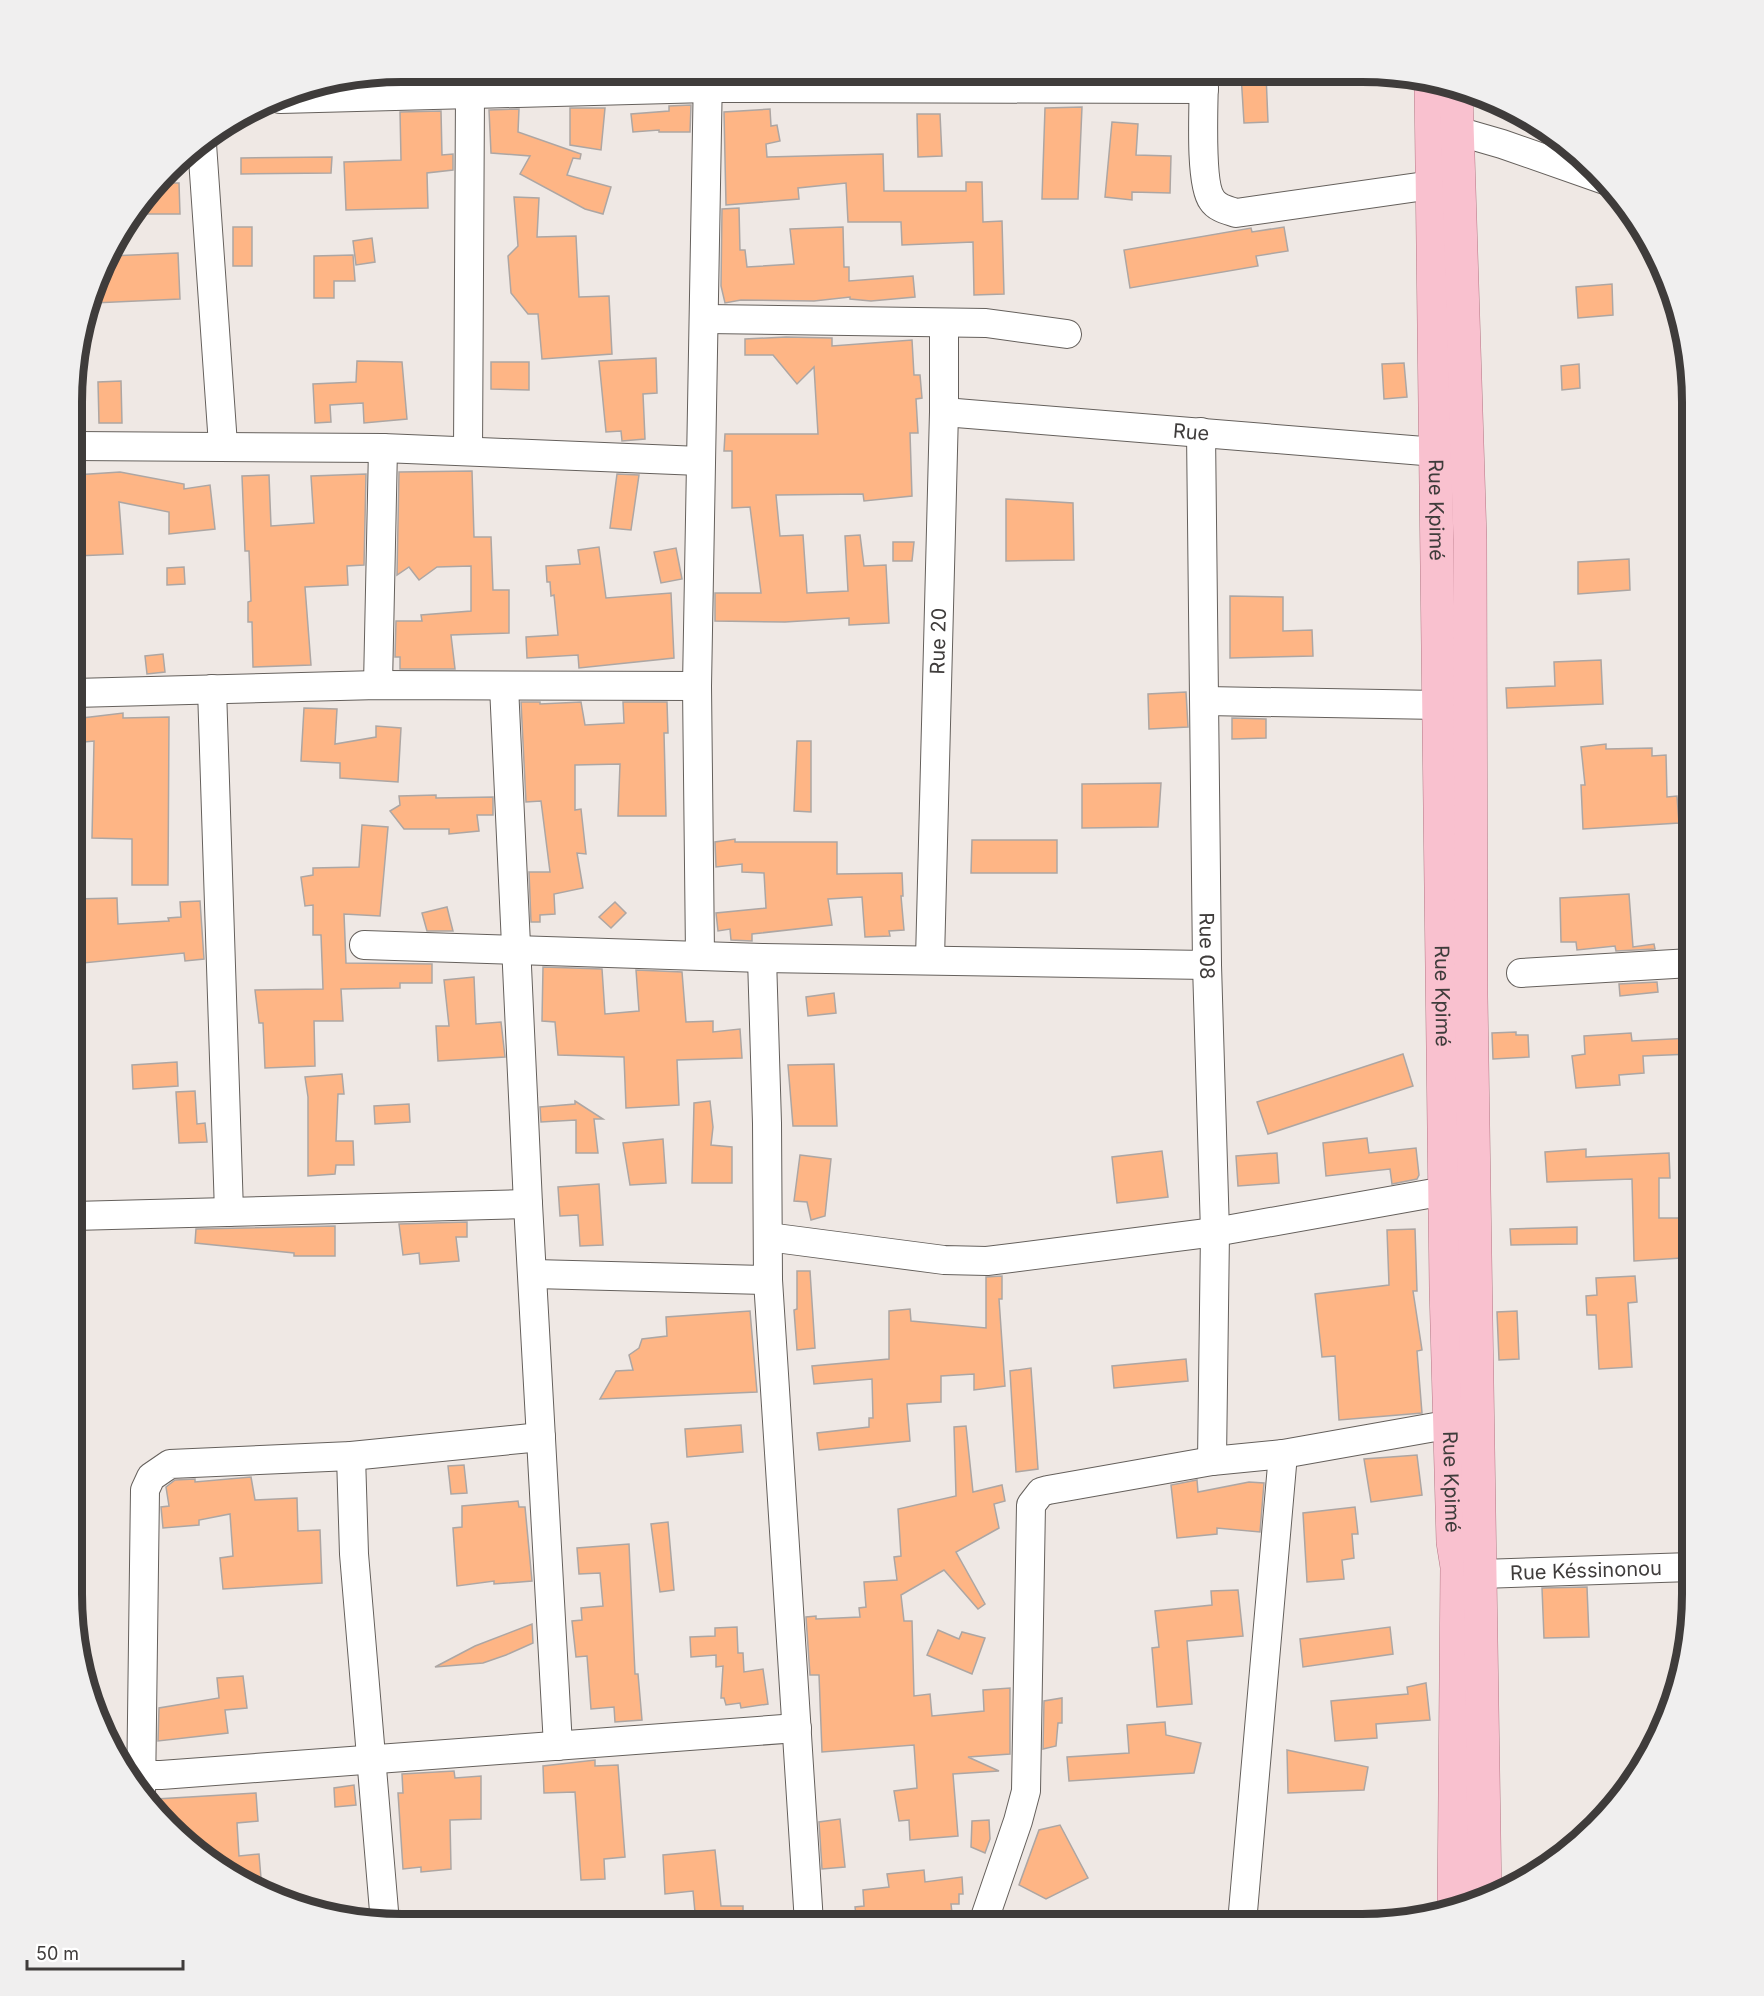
<svg xmlns="http://www.w3.org/2000/svg" width="1764" height="1996" viewBox="0 0 1764 1996" font-family="Inter,sans-serif">
	<style>
		.building { fill: #feb585; stroke: #ada6a3; stroke-width: 1.5 }
		.lines { fill: none; stroke-linecap: round; stroke-linejoin: round }
		.minor-casing { stroke: #65605c; stroke-width: 30 }
		.major-casing { stroke: #b57886; stroke-width: 34 }
		.minor { stroke: #fff; stroke-width: 28 }
		.major { stroke: #f9c1cf; stroke-width: 33 }
		.labels { text-anchor: middle; stroke-width: 4.5; stroke-linejoin: round; paint-order: stroke }
		.street-label { font-size: 20px; fill: #3f3c3b; stroke: #fff }
		.rim { fill: none; stroke: #3f3c3b; stroke-width: 8 }
	</style>
	<rect width="100%" height="100%" fill="#efe8e4"/>
	<g class="building">
		<polygon points="1241,74 1266,74 1268,122 1244,123"/>
		<polygon points="691,105 690,132 659,132 659,130 633,132 631,114 669,111 669,106"/>
		<polygon points="1082,107 1078,199 1042,199 1045,108"/>
		<polygon points="570,108 605,108 601,150 570,145"/>
		<polygon points="519,109 518,132 581,154 580,159 573,158 567,175 611,187 603,214 585,209 520,174 530,156 491,153 489,110"/>
		<polygon points="770,109 771,126 777,125 780,141 766,144 767,157 883,154 884,191 966,191 966,182 982,182 983,222 1002,221 1004,294 974,295 973,242 902,245 901,222 848,222 846,183 798,188 799,199 726,205 724,112"/>
		<polygon points="441,111 442,155 453,154 453,170 427,173 428,208 346,210 344,162 401,160 400,112"/>
		<polygon points="917,114 940,114 942,156 918,157"/>
		<polygon points="1112,122 1138,124 1136,155 1171,156 1170,193 1132,192 1132,200 1105,197"/>
		<polygon points="332,157 331,173 241,174 241,158"/>
		<polygon points="161,183 179,183 180,214 135,214"/>
		<polygon points="514,197 539,198 537,237 576,236 579,297 609,296 612,354 542,359 538,314 528,314 511,293 508,256 518,246"/>
		<polygon points="739,208 740,250 745,250 747,267 794,264 790,229 843,227 844,267 849,267 849,281 913,276 915,297 871,301 850,299 850,297 814,301 741,300 725,303 721,286 722,209"/>
		<rect x="233" y="227" width="19" height="39"/>
		<polygon points="1284,227 1288,251 1256,256 1258,266 1130,288 1124,250 1251,228 1252,232"/>
		<polygon points="372,238 375,262 356,265 353,241"/>
		<polygon points="178,253 180,299 94,303 110,256"/>
		<polygon points="353,255 355,281 334,281 334,298 314,298 314,256"/>
		<polygon points="1612,284 1613,315 1578,318 1576,287"/>
		<polygon points="786,337 832,338 832,346 912,340 914,375 920,375 922,398 916,399 918,433 910,433 912,496 864,501 863,494 776,495 780,536 803,535 807,593 848,591 845,536 860,535 864,566 886,565 889,623 849,625 849,618 785,622 715,621 715,593 761,593 750,507 732,508 732,451 724,451 725,434 818,434 814,367 797,384 773,355 745,355 745,339"/>
		<polygon points="656,358 657,393 643,394 645,439 622,441 621,431 606,432 599,361"/>
		<polygon points="357,361 402,362 407,419 364,423 363,403 330,405 331,422 315,423 313,384 356,382"/>
		<polygon points="491,362 529,362 529,390 491,389"/>
		<polygon points="1404,363 1407,397 1384,399 1382,364"/>
		<polygon points="1579,364 1580,388 1562,390 1561,366"/>
		<polygon points="121,381 122,423 99,423 98,382"/>
		<polygon points="472,471 474,537 491,537 493,590 509,590 509,633 451,635 455,669 400,669 400,657 395,657 396,621 422,621 421,615 471,611 471,566 437,567 419,580 409,567 397,575 399,472"/>
		<polygon points="120,472 184,484 184,489 210,485 215,529 169,534 169,512 119,502 123,554 75,556 75,475"/>
		<polygon points="366,474 364,565 347,566 348,585 305,587 311,665 253,667 252,622 248,622 248,602 251,601 249,551 245,551 242,476 269,475 271,526 314,523 311,476"/>
		<polygon points="617,474 639,475 631,530 610,528"/>
		<polygon points="1006,499 1073,503 1074,560 1006,561"/>
		<polygon points="893,542 914,542 912,561 893,561"/>
		<polygon points="599,547 606,598 671,593 674,658 579,668 578,655 527,658 526,637 558,635 554,595 551,596 550,582 547,582 546,566 580,564 578,550"/>
		<polygon points="676,548 682,579 661,583 654,552"/>
		<polygon points="1629,559 1630,590 1578,594 1578,562"/>
		<polygon points="184,567 185,584 167,585 167,568"/>
		<polygon points="1230,596 1283,597 1283,631 1312,630 1313,656 1230,658"/>
		<polygon points="163,654 165,672 147,674 145,656"/>
		<polygon points="1601,660 1603,704 1507,708 1506,688 1555,686 1554,662"/>
		<polygon points="1186,692 1188,727 1149,729 1148,694"/>
		<polygon points="521,702 540,702 540,704 581,702 585,725 624,723 623,702 667,702 668,733 664,733 666,816 618,816 620,764 575,765 575,810 581,809 586,854 577,853 583,888 554,894 555,914 540,915 540,922 531,922 529,872 550,872 541,801 526,802"/>
		<polygon points="304,708 337,709 335,744 376,737 376,726 401,728 398,782 340,778 340,763 301,761"/>
		<polygon points="123,713 123,718 169,717 168,885 132,885 132,839 92,838 94,741 74,743 74,719"/>
		<polygon points="1232,718 1266,719 1266,738 1232,739"/>
		<polygon points="797,741 811,741 811,812 794,811"/>
		<polygon points="1606,744 1606,749 1652,748 1652,756 1666,755 1667,797 1677,796 1679,823 1583,829 1581,785 1585,785 1581,747"/>
		<polygon points="1161,783 1158,827 1082,828 1082,784"/>
		<polygon points="436,795 436,798 493,797 493,815 477,815 479,831 449,834 449,829 404,829 390,811 400,805 399,796"/>
		<polygon points="362,825 388,827 380,916 344,914 346,963 432,964 432,983 400,983 400,988 341,989 343,1021 314,1021 315,1066 265,1068 263,1023 259,1023 255,990 323,989 321,935 313,935 313,905 305,906 301,877 313,875 313,868 359,867"/>
		<polygon points="735,839 735,842 837,842 837,874 902,873 903,896 901,896 904,930 889,931 890,936 865,937 862,897 828,899 832,925 752,934 752,941 731,940 730,929 718,931 716,913 766,908 764,873 742,872 742,864 716,867 715,842"/>
		<polygon points="972,840 1057,840 1057,873 971,873"/>
		<polygon points="1629,894 1633,947 1654,944 1655,949 1616,951 1615,946 1577,950 1576,942 1561,942 1560,898"/>
		<polygon points="117,898 118,924 169,921 168,918 181,917 180,902 200,901 204,959 185,961 184,953 83,963 81,931 74,931 74,899"/>
		<polygon points="615,902 626,913 611,928 599,917"/>
		<polygon points="447,907 453,931 427,931 422,913"/>
		<polygon points="543,967 602,969 605,1014 639,1011 636,970 682,972 686,1022 713,1021 713,1032 740,1029 742,1058 677,1060 679,1105 626,1108 624,1057 558,1055 555,1022 542,1021"/>
		<polygon points="474,977 476,1024 501,1022 505,1057 438,1061 436,1026 449,1026 444,980"/>
		<polygon points="1657,982 1658,992 1620,996 1619,984"/>
		<polygon points="834,993 836,1013 808,1016 806,997"/>
		<polygon points="1516,1032 1516,1035 1528,1035 1529,1057 1493,1059 1492,1033"/>
		<polygon points="1631,1033 1632,1041 1691,1038 1691,1054 1643,1056 1644,1073 1619,1075 1620,1085 1576,1088 1572,1056 1585,1054 1584,1036"/>
		<polygon points="1403,1054 1413,1086 1268,1134 1257,1102"/>
		<polygon points="177,1062 178,1086 133,1089 132,1065"/>
		<polygon points="834,1064 837,1126 793,1126 788,1065"/>
		<polygon points="342,1074 344,1094 338,1094 336,1141 353,1141 354,1165 336,1165 335,1174 308,1176 308,1097 305,1077"/>
		<polygon points="195,1091 197,1124 205,1123 207,1142 179,1143 176,1092"/>
		<polygon points="575,1101 603,1119 594,1119 598,1153 576,1153 576,1120 541,1122 540,1107 575,1104"/>
		<polygon points="710,1101 713,1127 711,1145 732,1147 732,1183 692,1183 694,1103"/>
		<polygon points="409,1104 410,1122 375,1124 374,1106"/>
		<polygon points="1367,1138 1369,1153 1416,1148 1419,1175 1417,1179 1392,1184 1390,1169 1326,1176 1323,1143"/>
		<polygon points="663,1139 666,1183 630,1185 623,1143"/>
		<polygon points="1586,1149 1586,1157 1669,1153 1670,1178 1659,1178 1659,1218 1682,1218 1682,1258 1634,1261 1632,1179 1547,1182 1545,1152"/>
		<polygon points="1162,1151 1168,1197 1117,1203 1112,1157"/>
		<polygon points="1277,1153 1279,1183 1238,1186 1236,1156"/>
		<polygon points="800,1155 831,1159 825,1216 811,1220 807,1202 794,1201"/>
		<polygon points="599,1184 603,1245 580,1246 578,1215 560,1216 558,1187"/>
		<polygon points="467,1222 467,1237 456,1237 459,1261 420,1264 419,1253 403,1255 399,1224"/>
		<polygon points="335,1226 335,1256 294,1256 294,1253 195,1243 196,1229"/>
		<polygon points="1577,1227 1577,1244 1511,1245 1510,1229"/>
		<polygon points="1415,1229 1417,1291 1413,1291 1422,1350 1417,1351 1422,1413 1339,1420 1335,1356 1322,1357 1315,1294 1389,1285 1387,1230"/>
		<polygon points="797,1271 810,1271 815,1348 797,1350 794,1310 797,1309"/>
		<polygon points="1002,1276 1002,1299 999,1299 1005,1386 974,1390 974,1374 941,1376 941,1402 907,1404 910,1441 819,1450 817,1433 869,1427 869,1418 873,1418 872,1379 814,1384 812,1366 889,1359 889,1311 910,1309 911,1321 986,1328 986,1277"/>
		<polygon points="1635,1276 1637,1302 1628,1303 1632,1367 1599,1369 1596,1315 1587,1315 1586,1296 1597,1295 1596,1278"/>
		<polygon points="750,1311 757,1392 600,1399 616,1371 633,1370 629,1355 639,1348 642,1339 667,1336 666,1317"/>
		<polygon points="1517,1311 1519,1359 1499,1360 1497,1312"/>
		<polygon points="1186,1359 1188,1381 1114,1388 1112,1366"/>
		<polygon points="1031,1368 1038,1469 1016,1472 1010,1371"/>
		<polygon points="741,1425 743,1452 687,1457 685,1429"/>
		<polygon points="966,1426 973,1492 1002,1485 1005,1501 994,1504 999,1528 956,1552 985,1604 978,1609 944,1570 901,1595 904,1621 912,1621 914,1696 930,1694 932,1716 984,1711 983,1690 1010,1688 1010,1754 968,1757 999,1771 953,1774 958,1836 910,1840 909,1820 899,1821 894,1791 917,1788 914,1745 822,1752 819,1675 810,1675 806,1617 816,1616 816,1619 860,1617 859,1608 866,1607 864,1582 897,1580 894,1557 901,1556 898,1509 956,1496 954,1427"/>
		<polygon points="1417,1455 1422,1495 1371,1502 1364,1459"/>
		<polygon points="464,1465 467,1493 451,1494 448,1466"/>
		<polygon points="251,1477 255,1500 297,1498 298,1531 320,1530 322,1583 223,1589 220,1558 233,1556 230,1514 199,1520 199,1525 163,1528 161,1507 169,1506 166,1487 175,1480 195,1479 195,1482"/>
		<polygon points="1197,1480 1198,1492 1249,1482 1264,1483 1260,1532 1217,1528 1217,1534 1177,1538 1171,1485"/>
		<polygon points="518,1501 519,1507 525,1507 532,1581 494,1584 494,1581 457,1586 453,1528 462,1527 462,1506"/>
		<polygon points="1355,1507 1358,1534 1352,1534 1354,1558 1342,1560 1344,1579 1307,1582 1303,1513"/>
		<polygon points="668,1522 674,1590 660,1592 651,1524"/>
		<polygon points="629,1544 635,1674 638,1674 642,1720 615,1722 614,1707 591,1709 587,1656 576,1657 572,1621 582,1620 581,1608 603,1606 600,1573 579,1574 577,1548"/>
		<polygon points="1587,1587 1589,1637 1544,1638 1542,1588"/>
		<polygon points="1238,1590 1243,1636 1187,1641 1192,1704 1157,1707 1152,1648 1159,1647 1155,1611 1212,1605 1211,1591"/>
		<polygon points="532,1624 533,1643 506,1655 483,1663 435,1667 475,1646"/>
		<polygon points="737,1627 738,1653 743,1653 744,1672 763,1669 768,1704 741,1708 740,1703 726,1705 724,1698 721,1698 723,1666 716,1667 716,1655 691,1657 690,1637 715,1636 715,1628"/>
		<polygon points="1390,1627 1393,1654 1303,1667 1300,1639"/>
		<polygon points="938,1630 959,1639 962,1632 985,1638 972,1674 927,1655"/>
		<polygon points="243,1676 247,1708 225,1710 228,1733 158,1741 159,1708 219,1698 217,1678"/>
		<polygon points="1426,1683 1430,1720 1376,1724 1377,1738 1335,1741 1331,1701 1408,1694 1407,1687"/>
		<polygon points="1062,1698 1062,1723 1058,1723 1056,1746 1043,1749 1044,1701"/>
		<polygon points="1165,1722 1166,1735 1201,1743 1194,1773 1069,1781 1067,1757 1129,1753 1127,1725"/>
		<polygon points="1287,1750 1368,1767 1364,1790 1288,1793"/>
		<polygon points="595,1760 595,1766 618,1765 625,1857 604,1859 605,1879 581,1880 575,1792 544,1793 543,1766"/>
		<polygon points="454,1771 455,1778 481,1776 481,1819 450,1820 451,1869 421,1872 421,1867 403,1869 398,1793 403,1793 402,1774"/>
		<polygon points="354,1785 356,1805 335,1807 334,1788"/>
		<polygon points="256,1793 258,1821 237,1823 239,1856 259,1854 262,1890 237,1880 169,1827 151,1806 156,1799"/>
		<polygon points="840,1819 845,1867 822,1869 819,1822"/>
		<polygon points="989,1820 990,1839 985,1853 971,1847 972,1821"/>
		<polygon points="1060,1825 1088,1878 1046,1899 1019,1885 1039,1830"/>
		<polygon points="715,1850 721,1906 743,1906 743,1923 696,1923 693,1891 665,1894 663,1855"/>
		<polygon points="924,1870 925,1882 962,1877 963,1894 959,1894 959,1904 951,1904 953,1921 857,1923 855,1907 864,1906 863,1890 889,1887 887,1874"/>
	</g>
	<g class="lines">
		<g class="minor-casing">
			<g id="minor">
				<path d="M 1204,74 C 1204,100 1199,183 1212,200 C 1217,208 1227,210 1236,213 L 1432,185"/>
				<polyline points="280,99 708,88 1204,89"/>
				<polyline points="1457,131 1502,144 1605,180"/>
				<polyline points="202,144 223,445"/>
				<polyline points="706,319 986,323 1067,334"/>
				<path id="s1" d="M 944,412 L 1436,452"/>
				<path id="s2" d="M 1201,432 L 1207,965 L 1215,1232 L 1212,1461"/>
				<polyline points="75,446 383,448 700,461"/>
				<polyline points="468,451 470,95"/>
				<polyline points="378,685 383,448"/>
				<polyline points="504,686 528,1204 558,1746"/>
				<polyline points="212,689 229,1212"/>
				<polyline points="74,693 378,685 697,686"/>
				<polyline points="1206,701 1439,705"/>
				<polyline points="364,945 762,958 1207,965"/>
				<polyline points="700,955 697,686 708,73"/>
				<polyline points="762,958 767,1123 768,1280 809,1923"/>
				<path id="s3" d="M 930,959 L 944,412 L 944,324"/>
				<polyline points="1521,973 1691,963"/>
				<polyline points="73,1216 528,1204"/>
				<polyline points="768,1237 944,1260 987,1261 1215,1232 1445,1191"/>
				<polyline points="534,1274 768,1280"/>
				<polyline points="351,1456 354,1554 385,1923"/>
				<path id="s4" d="M 1481,1574 L 1691,1567"/>
				<polyline points="127,1775 161,1775 797,1728"/>
				<polyline points="141,1794 145,1490 151,1477 170,1464 351,1456 541,1437"/>
				<polyline points="983,1923 1018,1821 1026,1791 1031,1505 1041,1492 1048,1490 1212,1461 1283,1454 1452,1424"/>
				<polyline points="1242,1923 1283,1454"/>
			</g>
		</g>
		<g class="major-casing">
			<g id="major">
				<path id="s5" d="M 1431,84 L 1446,1288 L 1453,1542 L 1457,1567 L 1454,1909"/>
				<polyline points="1456,92 1470,539 1471,996 1485,1898"/>
			</g>
		</g>
		<use href="#minor" class="minor"/>
		<use href="#major" class="major"/>
	</g>
	<g class="labels">
		<g class="street-label">
			<text dy="7" stroke="none"><textPath href="#s1" startOffset="248">Rue</textPath></text>
			<text dy="7" stroke="none"><textPath href="#s5" startOffset="426">Rue Kpimé</textPath></text>
			<text dy="7" stroke="none"><textPath href="#s3" startOffset="318">Rue 20</textPath></text>
			<text dy="7" stroke="none"><textPath href="#s2" startOffset="514">Rue 08</textPath></text>
			<text dy="7" stroke="none"><textPath href="#s5" startOffset="912">Rue Kpimé</textPath></text>
			<text dy="7" stroke="none"><textPath href="#s5" startOffset="1398">Rue Kpimé</textPath></text>
			<text dy="7" stroke="none"><textPath href="#s4" startOffset="105">Rue Késsinonou</textPath></text>
		</g>
	</g>
	<path d="M0 0H1764V1996H0ZM402 82H1362A320 320 0 0 1 1682 402V1594A320 320 0 0 1 1362 1914H402A320 320 0 0 1 82 1594V402A320 320 0 0 1 402 82Z" fill="#f0efef" fill-rule="evenodd"/>
	<path class="rim" d="M402 82H1362A320 320 0 0 1 1682 402V1594A320 320 0 0 1 1362 1914H402A320 320 0 0 1 82 1594V402A320 320 0 0 1 402 82Z"/>
	<path d="M27 1960v9h156v-9" fill="none" stroke="#3f3c3b" stroke-width="3"/>
	<text x="36" y="1960" font-size="18" fill="#3f3c3b" stroke="#ffffff" stroke-width="4.5" paint-order="stroke">50 m</text>
</svg>
